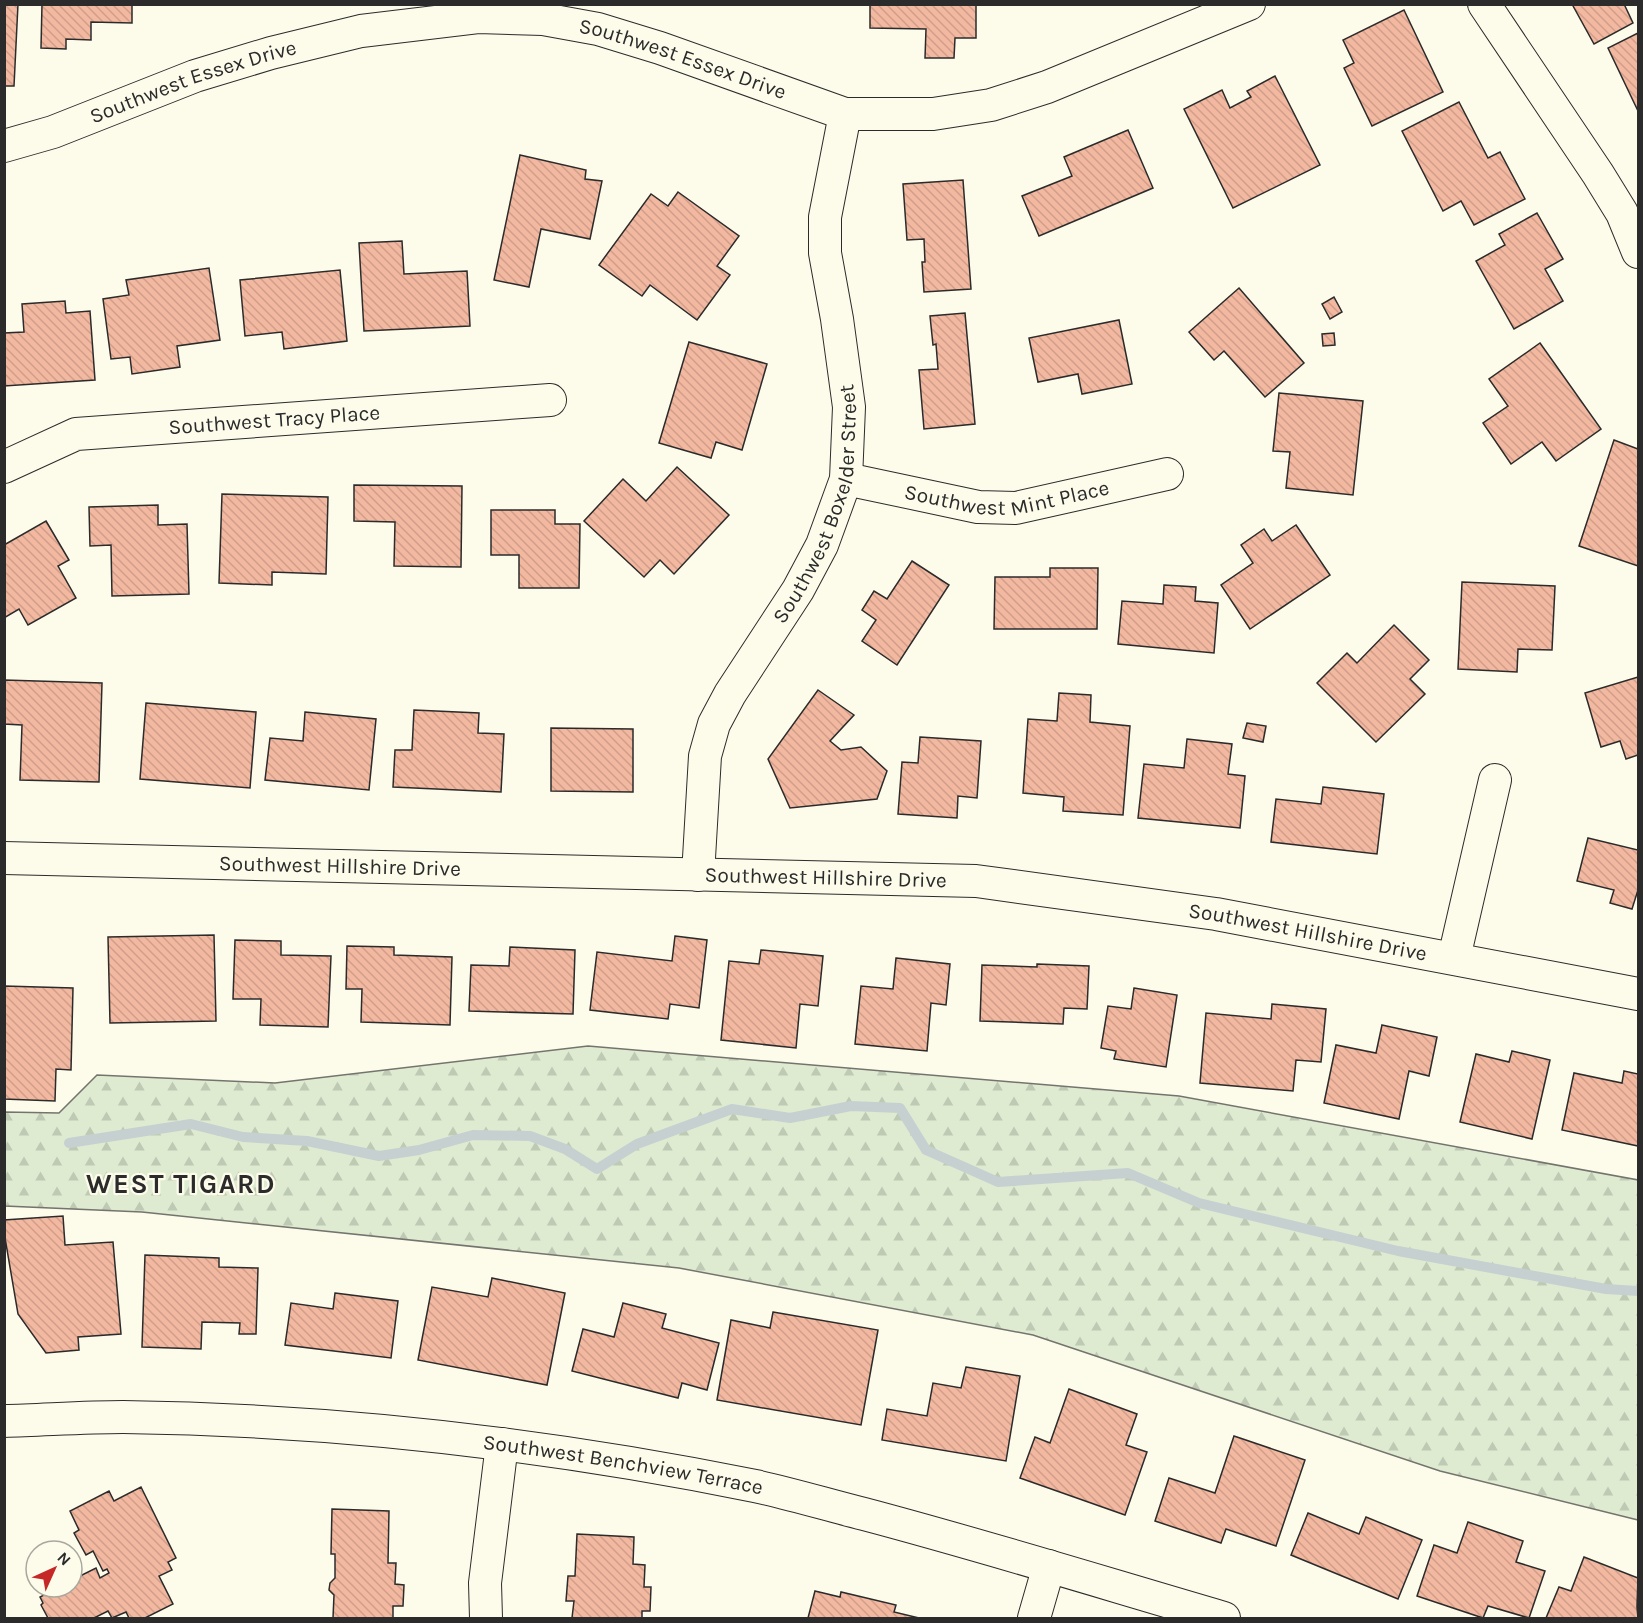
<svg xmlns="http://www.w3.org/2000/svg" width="1643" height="1623" viewBox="0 0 1643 1623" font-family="Karla,sans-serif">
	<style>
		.forest { fill: url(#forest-firs); stroke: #74746e; stroke-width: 1.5 }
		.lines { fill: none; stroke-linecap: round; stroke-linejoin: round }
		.stream { stroke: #c7d0d0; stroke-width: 10 }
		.building { fill: url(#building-back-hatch); stroke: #2b2b2b; stroke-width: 1.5 }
		.street-casing { stroke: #2b2b2b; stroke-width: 34 }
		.street { stroke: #fdfbea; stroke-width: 32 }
		.labels { text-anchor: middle; stroke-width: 4.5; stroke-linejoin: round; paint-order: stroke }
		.street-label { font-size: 21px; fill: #2b2b2b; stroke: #fdfbea }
		.district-label { font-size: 27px; font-weight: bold; letter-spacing: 1.5px; fill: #2b2b2b; stroke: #fdfbea }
	</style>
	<defs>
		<pattern id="forest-firs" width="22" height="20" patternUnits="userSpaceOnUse" patternTransform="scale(1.5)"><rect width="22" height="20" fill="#deebd1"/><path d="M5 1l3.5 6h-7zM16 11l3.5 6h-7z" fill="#bfcab4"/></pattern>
		<pattern id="building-back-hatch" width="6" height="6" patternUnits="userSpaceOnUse" patternTransform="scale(1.5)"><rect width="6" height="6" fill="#f2b8a0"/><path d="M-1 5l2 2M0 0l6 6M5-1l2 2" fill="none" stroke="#d09e8a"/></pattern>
	</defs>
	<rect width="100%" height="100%" fill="#fdfbea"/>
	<polygon class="forest" points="588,1046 1179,1096 1638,1180 1638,1520 1440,1471 1033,1335 679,1268 142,1212 5,1206 5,1112 59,1113 97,1075 275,1083"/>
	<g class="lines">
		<polyline class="stream" points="69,1143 191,1124 243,1137 307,1141 379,1156 419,1150 473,1135 530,1136 565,1149 597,1169 637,1144 732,1109 790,1118 851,1106 900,1108 926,1150 998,1182 1128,1173 1199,1203 1398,1251 1606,1289 1638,1291"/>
	</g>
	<g class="building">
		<polygon points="4,4 18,4 14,86 4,86"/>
		<polygon points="42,4 132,4 132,23 91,22 91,40 66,39 66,49 41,48"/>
		<polygon points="870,4 976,4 976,38 955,38 954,58 925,58 926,29 870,28"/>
		<polygon points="1572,4 1624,4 1633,23 1594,44"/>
		<polygon points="1404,10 1443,92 1372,126 1344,68 1354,63 1343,40"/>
		<polygon points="1638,33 1638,111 1608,48"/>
		<polygon points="1275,76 1320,165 1233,208 1184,109 1222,90 1230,108 1251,97 1247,91"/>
		<polygon points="1459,102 1488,158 1500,152 1525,199 1474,225 1461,201 1443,211 1402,131"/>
		<polygon points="1128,130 1153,188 1039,236 1022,196 1072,176 1064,157"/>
		<polygon points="520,155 586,170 585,179 602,181 590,239 541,229 529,287 494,280"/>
		<polygon points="963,180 971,289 924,292 922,262 925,262 924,239 907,240 903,184"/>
		<polygon points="678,192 739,236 717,266 730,275 697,320 650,285 642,296 599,265 651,194 668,206"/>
		<polygon points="1537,213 1563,259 1545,269 1563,301 1514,329 1476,261 1505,245 1499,234"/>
		<polygon points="402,241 404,274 467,271 470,326 364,331 359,243"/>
		<polygon points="209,268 220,340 177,346 180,367 132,374 130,357 111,359 103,299 129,295 126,280"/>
		<polygon points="340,270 347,341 284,349 282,332 245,336 240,280"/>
		<polygon points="1239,288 1304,363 1265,397 1224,351 1214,360 1189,332"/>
		<polygon points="1334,297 1342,312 1330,319 1322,304"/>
		<polygon points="65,301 66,313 90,311 95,380 4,386 4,333 24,332 22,304"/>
		<polygon points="965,313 975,424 924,429 919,370 938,369 936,344 933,345 930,316"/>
		<polygon points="1119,320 1132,384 1082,394 1078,374 1038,382 1029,338"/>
		<polygon points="1334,333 1335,345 1323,346 1322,334"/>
		<polygon points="689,342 767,364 742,450 716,442 711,458 659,443"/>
		<polygon points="1540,343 1601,429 1556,461 1542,442 1511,464 1483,423 1508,406 1489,379"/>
		<polygon points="1279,393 1363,401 1353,495 1286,488 1290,452 1273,451"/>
		<polygon points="1614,440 1638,449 1638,566 1579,546"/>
		<polygon points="677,467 729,515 674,574 660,560 644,577 584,521 623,479 646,501"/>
		<polygon points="354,485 462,486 461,567 394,566 395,522 354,521"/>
		<polygon points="222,494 328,497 326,574 272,572 272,585 219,583"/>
		<polygon points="158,505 158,525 187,524 189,594 112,596 111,545 90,546 89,507"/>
		<polygon points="491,510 555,510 555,524 580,524 579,588 519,588 519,555 491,555"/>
		<polygon points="46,521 69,560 58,566 76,598 28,625 19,609 4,618 4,545"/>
		<polygon points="1296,525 1330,575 1250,629 1221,585 1253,563 1241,545 1264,529 1272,541"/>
		<polygon points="912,561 949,585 897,665 862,641 876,620 862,610 874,591 887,599"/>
		<polygon points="1050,568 1098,568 1097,629 994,629 995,577 1050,577"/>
		<polygon points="1462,582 1555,586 1552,650 1518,649 1517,672 1458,669"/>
		<polygon points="1164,585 1196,587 1195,601 1218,603 1214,653 1118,644 1122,601 1163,604"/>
		<polygon points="1394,625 1429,660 1410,679 1425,694 1376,742 1317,683 1347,653 1357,663"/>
		<polygon points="1638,677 1638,755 1626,759 1620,741 1601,747 1585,693"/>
		<polygon points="4,680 102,683 99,782 20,780 22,725 4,724"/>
		<polygon points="818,690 854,715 830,741 841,750 861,747 887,771 877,799 790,808 768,759"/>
		<polygon points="1059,693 1091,695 1090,722 1130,726 1123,815 1063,811 1064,797 1023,793 1028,719 1057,721"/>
		<polygon points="146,703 256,712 250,788 140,779"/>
		<polygon points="414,710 479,713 478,733 504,734 501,792 393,787 395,750 412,750"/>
		<polygon points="305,712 376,719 369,790 265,780 270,738 303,741"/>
		<polygon points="1247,723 1266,726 1263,742 1243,738"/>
		<polygon points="551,728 633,729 633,792 551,791"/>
		<polygon points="920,737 981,741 977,798 958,796 957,818 898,814 902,762 918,763"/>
		<polygon points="1187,739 1232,744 1228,774 1245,776 1240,828 1138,818 1144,764 1184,768"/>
		<polygon points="1323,787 1384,794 1377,854 1271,842 1276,799 1321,804"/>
		<polygon points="1588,838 1638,850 1638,890 1632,909 1610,903 1614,890 1577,881"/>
		<polygon points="214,935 216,1021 110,1023 108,937"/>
		<polygon points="675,936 707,940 699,1008 670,1004 668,1019 590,1010 597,952 672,961"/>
		<polygon points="235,940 281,941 281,955 331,956 328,1027 260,1025 261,999 233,999"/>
		<polygon points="347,946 394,947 394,955 452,957 450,1025 361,1022 362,989 346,989"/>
		<polygon points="510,947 575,950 573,1014 469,1011 471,965 509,966"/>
		<polygon points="761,950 823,956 818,1006 800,1004 796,1048 721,1040 729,961 759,964"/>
		<polygon points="896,958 950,964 946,1005 931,1003 927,1051 855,1044 861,986 893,989"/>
		<polygon points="1037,964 1089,966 1087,1009 1064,1008 1063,1024 980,1021 982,965 1037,967"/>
		<polygon points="4,986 73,988 71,1070 56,1069 55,1101 4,1099"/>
		<polygon points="1134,988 1177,995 1166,1067 1114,1059 1116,1051 1101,1048 1108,1006 1131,1009"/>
		<polygon points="1272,1004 1326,1009 1321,1062 1296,1060 1293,1091 1200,1083 1206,1013 1271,1019"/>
		<polygon points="1382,1025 1437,1037 1429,1076 1409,1071 1399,1119 1324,1103 1336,1045 1376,1053"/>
		<polygon points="1512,1051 1550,1060 1532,1139 1460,1122 1476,1054 1509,1062"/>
		<polygon points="1624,1071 1638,1074 1638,1146 1562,1130 1574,1073 1622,1083"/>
		<polygon points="63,1216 65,1245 113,1242 121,1334 78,1337 79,1350 46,1353 18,1314 4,1232 4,1220"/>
		<polygon points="145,1255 219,1258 219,1267 258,1268 256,1334 239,1334 240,1323 202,1322 201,1349 142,1347"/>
		<polygon points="492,1278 565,1293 547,1385 418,1360 432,1287 488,1297"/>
		<polygon points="335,1293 398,1301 391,1358 285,1345 291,1303 333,1309"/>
		<polygon points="623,1303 666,1314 662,1328 719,1343 707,1390 682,1383 678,1398 572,1371 583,1329 614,1337"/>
		<polygon points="773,1312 878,1330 861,1425 717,1400 731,1320 770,1328"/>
		<polygon points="966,1367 1020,1376 1006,1461 882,1440 887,1409 927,1416 933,1383 961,1388"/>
		<polygon points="1069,1389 1137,1414 1126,1445 1147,1452 1125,1515 1020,1478 1035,1437 1050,1443"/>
		<polygon points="1234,1436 1305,1460 1276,1546 1226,1529 1221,1543 1155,1521 1169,1478 1215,1493"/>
		<polygon points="141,1487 176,1558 168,1562 172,1570 159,1576 173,1604 145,1618 129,1618 126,1612 112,1618 108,1611 94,1618 48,1618 41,1605 43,1603 40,1597 59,1587 72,1587 72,1580 96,1568 100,1578 109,1573 107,1569 103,1571 93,1551 86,1555 74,1533 79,1530 70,1511 109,1491 114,1501"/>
		<polygon points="332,1509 389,1511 388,1563 396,1563 395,1584 404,1585 403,1606 393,1606 393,1618 333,1618 334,1595 329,1590 330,1583 335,1578 335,1554 331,1554"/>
		<polygon points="1308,1513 1359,1534 1366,1517 1422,1540 1398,1599 1291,1555"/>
		<polygon points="1468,1522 1523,1541 1516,1562 1545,1571 1529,1618 1488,1606 1483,1618 1417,1596 1434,1545 1457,1553"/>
		<polygon points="577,1534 634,1537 633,1564 645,1565 644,1587 651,1587 650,1611 642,1611 642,1618 572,1618 574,1601 566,1601 568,1576 575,1576"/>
		<polygon points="1584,1557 1638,1578 1637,1607 1638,1618 1546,1618 1559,1587 1571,1591"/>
		<polygon points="815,1591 840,1597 841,1592 896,1605 894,1612 919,1618 808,1618"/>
	</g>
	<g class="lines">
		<g class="street-casing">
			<g id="street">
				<polyline points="1484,4 1598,174 1622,213 1638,252"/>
				<path id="s1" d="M 4,146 L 53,132 L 195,76 L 271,53 L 361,31 L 478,17 L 543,19 L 598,29 L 660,48 L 845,114 L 933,114 L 991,105 L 1047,87 L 1249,4"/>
				<path id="s2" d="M 4,467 L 76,434 L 550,400"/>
				<path id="s3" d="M 846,479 L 978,507 L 1016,508 L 1167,474"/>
				<path id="s4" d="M 4,858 L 976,881 L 1216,914 L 1638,994"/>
				<path id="s5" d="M 698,875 L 705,756 L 714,724 L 730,694 L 798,590 L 822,545 L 846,479 L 849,407 L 837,319 L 825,253 L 825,217 L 845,114"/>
				<polyline points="1454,958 1495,780"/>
				<path id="s6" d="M 4,1421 C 44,1420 84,1417 123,1417 C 335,1420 548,1444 755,1486 C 792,1494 828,1505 864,1514 C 985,1546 1104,1583 1224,1618"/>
				<polyline points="486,1618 485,1583 502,1444"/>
				<polyline points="1034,1618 1049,1566"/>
			</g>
		</g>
		<use href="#street" class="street"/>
	</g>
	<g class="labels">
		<g class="street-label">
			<text dy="7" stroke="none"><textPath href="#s1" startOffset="704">Southwest Essex Drive</textPath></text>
			<text dy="7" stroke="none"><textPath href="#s1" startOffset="200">Southwest Essex Drive</textPath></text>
			<text dy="7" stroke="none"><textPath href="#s2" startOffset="278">Southwest Tracy Place</textPath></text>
			<text dy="7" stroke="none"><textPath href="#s3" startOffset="164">Southwest Mint Place</textPath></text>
			<text dy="7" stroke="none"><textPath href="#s5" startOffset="400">Southwest Boxelder Street</textPath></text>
			<text dy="7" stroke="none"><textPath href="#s4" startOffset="336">Southwest Hillshire Drive</textPath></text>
			<text dy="7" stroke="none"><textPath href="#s4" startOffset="822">Southwest Hillshire Drive</textPath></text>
			<text dy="7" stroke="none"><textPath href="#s4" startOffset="1308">Southwest Hillshire Drive</textPath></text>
			<text dy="7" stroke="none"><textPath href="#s6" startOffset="622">Southwest Benchview Terrace</textPath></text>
		</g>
		<g class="district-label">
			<text x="181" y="1193">WEST TIGARD</text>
		</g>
	</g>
	<rect width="1643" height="1623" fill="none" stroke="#2b2b2b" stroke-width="12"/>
	<g transform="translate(54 1569) rotate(45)"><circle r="28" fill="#fdfbea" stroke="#a9a89e" stroke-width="1.5"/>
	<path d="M0-4.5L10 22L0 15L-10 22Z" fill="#c62828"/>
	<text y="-9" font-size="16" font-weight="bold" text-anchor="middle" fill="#2b2b2b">N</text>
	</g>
</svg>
